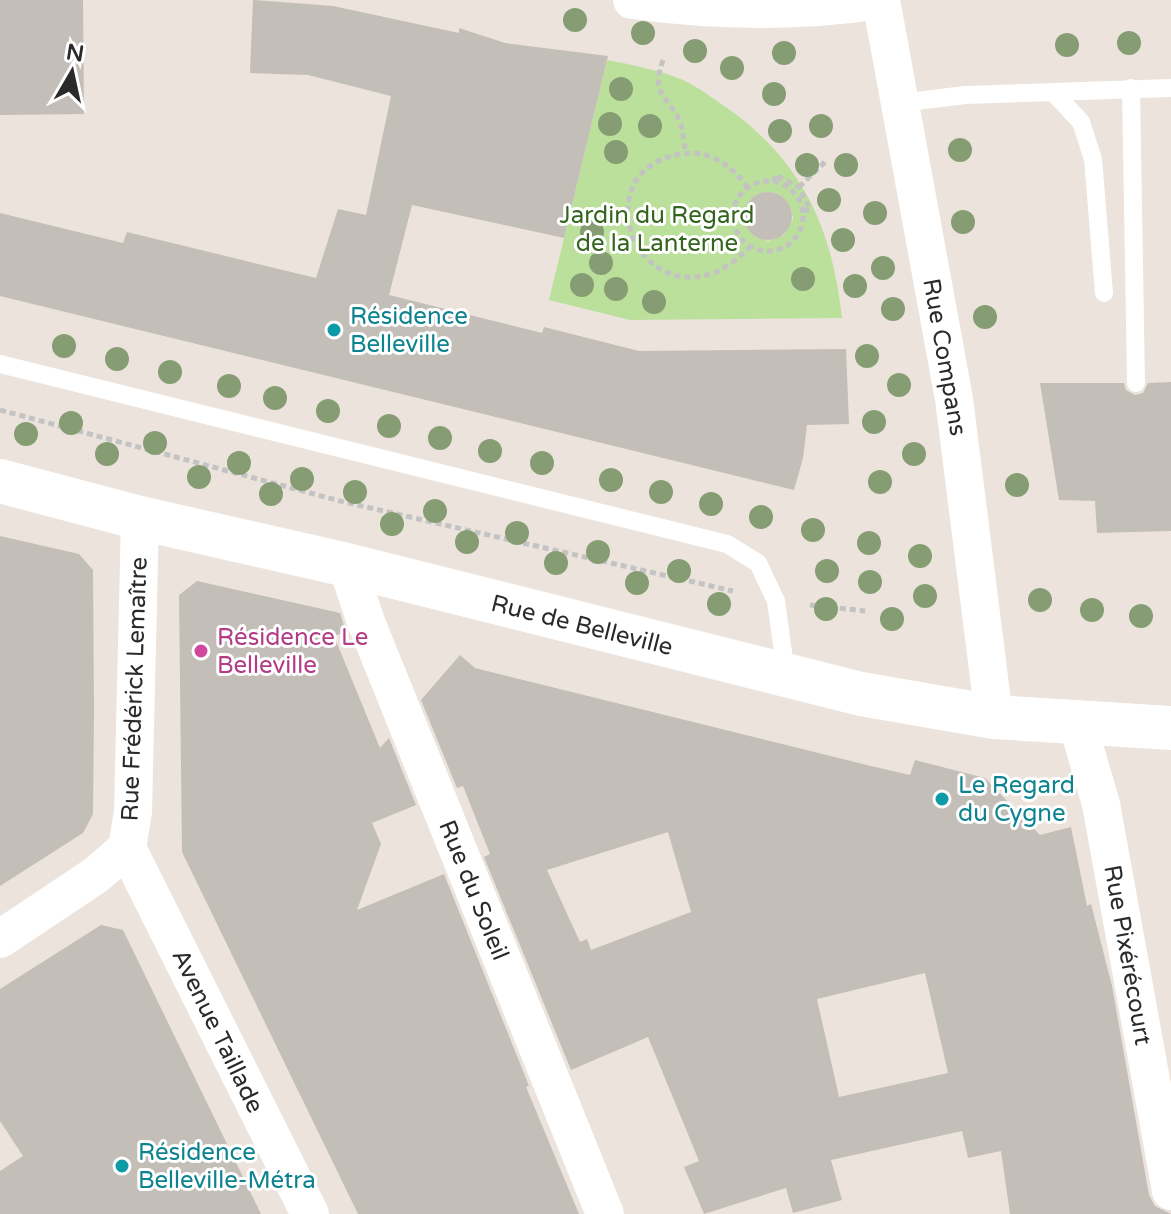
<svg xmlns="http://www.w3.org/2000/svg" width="1171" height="1214" viewBox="0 0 1171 1214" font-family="'Varela Round',sans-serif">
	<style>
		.green { fill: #bbe09b; fill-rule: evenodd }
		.building { fill: #c4beb8; fill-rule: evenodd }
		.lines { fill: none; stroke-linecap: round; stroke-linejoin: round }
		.path { stroke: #c3c3c3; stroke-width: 5; stroke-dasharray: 6 4; stroke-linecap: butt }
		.lane { stroke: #fff; stroke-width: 18 }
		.street { stroke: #fff; stroke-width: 38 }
		.secondary { stroke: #fff; stroke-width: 44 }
		.tree { fill: #869d73 }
		.culture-dot { fill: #0f9aa8; stroke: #fff; stroke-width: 3 }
		.hotel-dot { fill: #d1479c; stroke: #fff; stroke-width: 3 }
		.labels { text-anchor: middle; stroke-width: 6; stroke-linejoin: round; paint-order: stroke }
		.park-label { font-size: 24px; fill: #34641d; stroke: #fff }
		.culture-label { font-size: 24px; fill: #0d838f; stroke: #fff; text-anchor: start }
		.street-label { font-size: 24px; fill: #2a2a2a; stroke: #fff }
		.hotel-label { font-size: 24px; fill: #b23c85; stroke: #fff; text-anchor: start }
	</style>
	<rect width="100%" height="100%" fill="#ebe3dc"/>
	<path class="green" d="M 607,60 C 633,65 659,70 683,80 C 700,88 715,100 730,110 C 804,164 832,229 842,318 L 630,320 L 549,300 ZM 766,192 C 783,192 791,203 793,219 L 784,235 L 768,241 L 752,233 L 744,217 L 750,200 Z"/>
	<g class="building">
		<polygon points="0,0 83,0 84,114 0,115"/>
		<polygon points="253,0 333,6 459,33 459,28 505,43 608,56 564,238 412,205 389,295 542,333 544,327 639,351 846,349 849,424 807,425 803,458 794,490 0,296 0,213 123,243 127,232 316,278 338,209 366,215 391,96 308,75 250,73"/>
		<circle cx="768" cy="216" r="24"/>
		<polygon points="1171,382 1171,531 1097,533 1095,501 1059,500 1040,383 1124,383 1126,390 1135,395 1143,393 1148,383"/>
		<polygon points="0,536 79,554 93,570 94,711 93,814 83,833 0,886"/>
		<polygon points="197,581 340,613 346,632 334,636 380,748 389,738 416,805 372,823 381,844 357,910 444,874 529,1086 526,1087 579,1214 358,1214 182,852 179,595"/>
		<path d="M 460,655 L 475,668 L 875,767 L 910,775 L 915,760 L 985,778 L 1040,835 L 1071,827 L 1087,906 L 1091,904 L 1112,986 L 1149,1195 L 1155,1206 L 1171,1214 L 1010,1214 L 1001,1151 L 968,1158 L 962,1131 L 831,1160 L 842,1200 L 793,1213 L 786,1188 L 704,1214 L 684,1167 L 699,1161 L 648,1037 L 571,1070 L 484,857 L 490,854 L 463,786 L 457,788 L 421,700 ZM 668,832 L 691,912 L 591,950 L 587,939 L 580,942 L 547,870 ZM 925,973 L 948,1073 L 839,1097 L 817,999 Z"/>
		<polygon points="101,925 123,930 261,1214 0,1214 0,1171 23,1156 0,1121 0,989"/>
	</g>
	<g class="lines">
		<g class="path">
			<path d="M 663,60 C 653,90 660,90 676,114 C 683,126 684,140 685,153"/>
			<circle cx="768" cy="216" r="35"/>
			<polyline points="774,182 775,175 799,187 810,210 803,211"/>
			<polyline points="799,187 825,162"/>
			<path d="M 748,188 C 732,166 710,149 681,154 C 586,169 631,305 716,272 C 728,267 740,256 750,247"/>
			<polyline points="0,410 340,501 733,591"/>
			<polyline points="810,605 865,611"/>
		</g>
		<g class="lane">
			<polyline points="1131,88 1136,383"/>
			<polyline points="1054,93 1081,122 1093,159 1104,293"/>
			<polyline points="900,103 965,95 1171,88"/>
			<polyline points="0,364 727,544 758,563 776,601 786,674"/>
		</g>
		<g class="street">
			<path d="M 632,0 C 714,11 797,13 880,0"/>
			<polyline points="881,0 954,399 994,717"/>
			<polyline points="347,565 366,622 605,1214"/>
			<polyline points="1077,722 1101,804 1171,1191"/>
			<polyline points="127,848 310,1214"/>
			<polyline points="0,939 96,875 127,848 133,812 140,518"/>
		</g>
		<polyline class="secondary" points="0,481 140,518 347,565 861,694 994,717 1171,728"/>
	</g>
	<g class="tree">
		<circle cx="575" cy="20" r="12"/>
		<circle cx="643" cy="33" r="12"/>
		<circle cx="1129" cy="43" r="12"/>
		<circle cx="1067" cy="45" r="12"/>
		<circle cx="695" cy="51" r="12"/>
		<circle cx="784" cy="53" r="12"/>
		<circle cx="732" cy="68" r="12"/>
		<circle cx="621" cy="89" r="12"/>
		<circle cx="774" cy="94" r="12"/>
		<circle cx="610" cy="124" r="12"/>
		<circle cx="650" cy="126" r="12"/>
		<circle cx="821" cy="126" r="12"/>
		<circle cx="780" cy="131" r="12"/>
		<circle cx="960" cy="150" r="12"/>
		<circle cx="616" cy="152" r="12"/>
		<circle cx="807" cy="165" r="12"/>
		<circle cx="846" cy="165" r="12"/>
		<circle cx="829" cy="200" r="12"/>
		<circle cx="875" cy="213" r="12"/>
		<circle cx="963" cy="222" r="12"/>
		<circle cx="592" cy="232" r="12"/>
		<circle cx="843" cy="240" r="12"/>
		<circle cx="601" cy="263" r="12"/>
		<circle cx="883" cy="268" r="12"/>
		<circle cx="803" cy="279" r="12"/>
		<circle cx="582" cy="285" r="12"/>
		<circle cx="855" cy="286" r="12"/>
		<circle cx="616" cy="289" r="12"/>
		<circle cx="654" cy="302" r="12"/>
		<circle cx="893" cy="309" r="12"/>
		<circle cx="985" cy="317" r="12"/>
		<circle cx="64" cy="346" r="12"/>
		<circle cx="867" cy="356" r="12"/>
		<circle cx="117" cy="359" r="12"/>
		<circle cx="170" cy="372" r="12"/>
		<circle cx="899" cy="385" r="12"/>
		<circle cx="229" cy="386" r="12"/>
		<circle cx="275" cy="398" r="12"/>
		<circle cx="328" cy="411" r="12"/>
		<circle cx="874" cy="422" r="12"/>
		<circle cx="71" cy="423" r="12"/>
		<circle cx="389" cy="426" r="12"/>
		<circle cx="26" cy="434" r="12"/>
		<circle cx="440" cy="438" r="12"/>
		<circle cx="155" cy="443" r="12"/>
		<circle cx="490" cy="451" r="12"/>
		<circle cx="107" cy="454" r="12"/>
		<circle cx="914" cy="454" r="12"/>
		<circle cx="239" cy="463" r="12"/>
		<circle cx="542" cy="463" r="12"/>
		<circle cx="199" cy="477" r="12"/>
		<circle cx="302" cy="479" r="12"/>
		<circle cx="611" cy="480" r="12"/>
		<circle cx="880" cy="482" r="12"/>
		<circle cx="1017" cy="485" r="12"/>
		<circle cx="355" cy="492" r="12"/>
		<circle cx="661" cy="492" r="12"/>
		<circle cx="271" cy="494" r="12"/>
		<circle cx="711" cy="504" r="12"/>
		<circle cx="435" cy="511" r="12"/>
		<circle cx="761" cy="517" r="12"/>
		<circle cx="392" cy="524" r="12"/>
		<circle cx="813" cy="530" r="12"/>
		<circle cx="517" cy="533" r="12"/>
		<circle cx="467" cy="542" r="12"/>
		<circle cx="869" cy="543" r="12"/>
		<circle cx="598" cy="552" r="12"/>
		<circle cx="920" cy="556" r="12"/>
		<circle cx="556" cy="563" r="12"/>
		<circle cx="679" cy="571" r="12"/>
		<circle cx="827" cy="571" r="12"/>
		<circle cx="870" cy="582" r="12"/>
		<circle cx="637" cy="583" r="12"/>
		<circle cx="925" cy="596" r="12"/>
		<circle cx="1040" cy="600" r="12"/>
		<circle cx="719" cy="604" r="12"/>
		<circle cx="826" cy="609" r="12"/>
		<circle cx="1092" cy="610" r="12"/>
		<circle cx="1141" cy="616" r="12"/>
		<circle cx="892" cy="619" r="12"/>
	</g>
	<g class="culture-dot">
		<circle cx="334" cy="330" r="8"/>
		<circle cx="942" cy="799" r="8"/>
		<circle cx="122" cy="1166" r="8"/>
	</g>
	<circle class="hotel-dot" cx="201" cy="651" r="8"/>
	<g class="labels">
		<g class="park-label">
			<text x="657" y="223">Jardin du Regard<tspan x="657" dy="28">de la Lanterne</tspan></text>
		</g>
		<g class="culture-label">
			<text x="350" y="324">Résidence<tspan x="350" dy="28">Belleville</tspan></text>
			<text x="958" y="793">Le Regard<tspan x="958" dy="28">du Cygne</tspan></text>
			<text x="138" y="1160">Résidence<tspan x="138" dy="28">Belleville-Métra</tspan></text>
		</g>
		<g class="street-label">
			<text transform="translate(945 357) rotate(80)" y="8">Rue Compans</text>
			<text transform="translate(582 625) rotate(14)" y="8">Rue de Belleville</text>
			<text transform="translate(134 689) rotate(-88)" y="8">Rue Frédérick Lemaître</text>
			<text transform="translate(474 890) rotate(68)" y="8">Rue du Soleil</text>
			<text transform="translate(1128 955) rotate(80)" y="8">Rue Pixérécourt</text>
			<text transform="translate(218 1031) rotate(64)" y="8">Avenue Taillade</text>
		</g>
		<g class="hotel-label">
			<text x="217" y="645">Résidence Le<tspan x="217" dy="28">Belleville</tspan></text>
		</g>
	</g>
	<g transform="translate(72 72) rotate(9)" stroke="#ffffff" stroke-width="6" paint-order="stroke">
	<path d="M0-6L14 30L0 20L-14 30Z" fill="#2a2a2a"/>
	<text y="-12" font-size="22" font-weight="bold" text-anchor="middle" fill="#2a2a2a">N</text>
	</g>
</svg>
